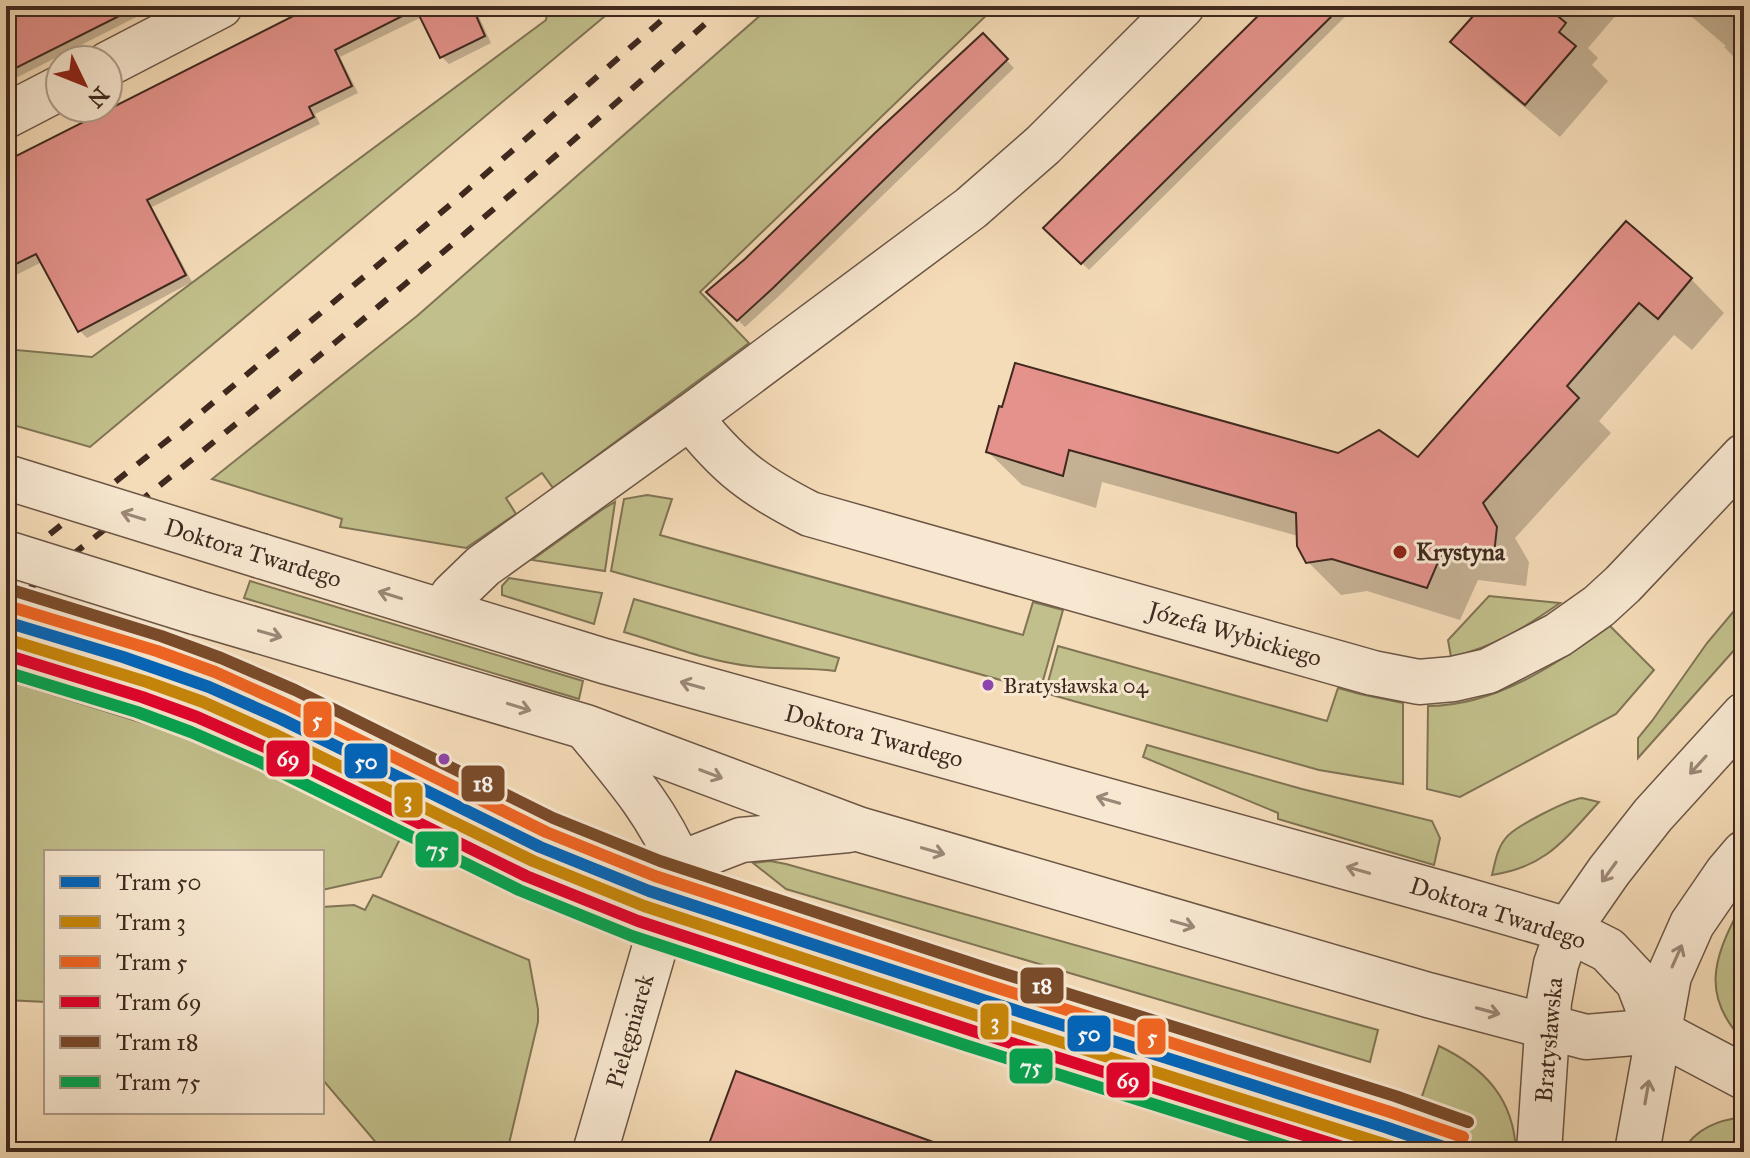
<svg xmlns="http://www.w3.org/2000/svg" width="1750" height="1158" viewBox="0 0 1750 1158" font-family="'IM FELL Great Primer',serif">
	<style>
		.green { fill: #c1bf8b; stroke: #807455; stroke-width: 2 }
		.shadow { fill: #0003 }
		.building { fill: #e4928b; stroke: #3f291f; stroke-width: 2 }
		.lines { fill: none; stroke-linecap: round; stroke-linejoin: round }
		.minor-casing { stroke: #6c5645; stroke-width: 47 }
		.minor { stroke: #f8e8d1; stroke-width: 44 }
		.rail { stroke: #3f291f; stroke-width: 6; stroke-dasharray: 14 14; stroke-linecap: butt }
		.minor-bridge-casing { stroke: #6c5645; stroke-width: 47; stroke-linecap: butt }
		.minor-bridge { stroke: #f8e8d1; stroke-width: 44 }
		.tram-1-casing { stroke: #f8e8d1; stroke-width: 18 }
		.tram-2-casing { stroke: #f8e8d1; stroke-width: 18 }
		.tram-3-casing { stroke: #f8e8d1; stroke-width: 18 }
		.tram-4-casing { stroke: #f8e8d1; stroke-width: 18 }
		.tram-5-casing { stroke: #f8e8d1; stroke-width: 18 }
		.tram-6-casing { stroke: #f8e8d1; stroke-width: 18 }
		.tram-1 { stroke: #0065bd; stroke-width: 12 }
		.tram-2 { stroke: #c98708; stroke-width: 12 }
		.tram-3 { stroke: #f26522; stroke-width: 12 }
		.tram-4 { stroke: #e4002b; stroke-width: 12 }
		.tram-5 { stroke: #7a4b2a; stroke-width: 12 }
		.tram-6 { stroke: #00a651; stroke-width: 12 }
		.oneway { stroke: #9c8878 }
		.poi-dot { fill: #8f2418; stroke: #f8e8d1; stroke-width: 3 }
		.bus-dot { fill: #8e44ad; stroke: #f8e8d1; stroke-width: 3 }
		.labels { text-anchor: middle; stroke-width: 6; stroke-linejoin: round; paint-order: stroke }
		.bus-label { font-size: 22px; fill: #3f291f; stroke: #f8e8d1; text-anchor: start }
		.poi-label { font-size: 24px; font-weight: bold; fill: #3f291f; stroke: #f8e8d1; text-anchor: start }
		.street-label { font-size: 24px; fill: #3f291f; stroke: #f8e8d1 }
		.line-badge { stroke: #f8e8d1; stroke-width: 3 }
		.badge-label { font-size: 22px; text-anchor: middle; font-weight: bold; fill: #fff }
	</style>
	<rect width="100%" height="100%" fill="#f5dcb8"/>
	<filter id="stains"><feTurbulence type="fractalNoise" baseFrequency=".0025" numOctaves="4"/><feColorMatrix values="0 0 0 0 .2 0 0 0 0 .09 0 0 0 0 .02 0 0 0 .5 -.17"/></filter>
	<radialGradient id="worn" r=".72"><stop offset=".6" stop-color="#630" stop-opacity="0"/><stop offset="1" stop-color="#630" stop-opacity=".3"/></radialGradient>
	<g class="green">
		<polygon points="548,6 617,6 90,447 6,423 6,349 92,357 546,20"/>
		<polygon points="771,6 996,6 700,292 749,343 553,488 542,473 506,498 516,514 466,548 340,527 342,519 212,479 417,316"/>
		<polygon points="647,495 672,499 660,535 1023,635 1033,602 1063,610 1040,691 611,571 624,499"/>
		<polygon points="615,502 605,571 532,560 603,509"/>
		<polygon points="509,578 602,593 594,624 502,595 502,586"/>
		<polygon points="250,581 583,681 579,699 244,598"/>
		<path d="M 1489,596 L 1560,603 C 1524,628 1494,647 1451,657 L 1448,640 Z"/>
		<path d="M 634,599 L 839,658 L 835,671 C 806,667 777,670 749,666 C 706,661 665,644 624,632 Z"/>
		<polygon points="1744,599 1744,639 1638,758 1638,738 1652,721 1707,643"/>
		<path d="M 1610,626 L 1654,670 L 1616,714 L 1460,797 L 1427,789 L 1428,706 C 1495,706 1557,664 1610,626 Z"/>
		<polygon points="1058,646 1327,721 1338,688 1360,694 1403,703 1403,784 1319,770 1045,693"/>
		<polygon points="6,680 213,745 401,837 381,877 322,890 322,852 46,852 46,1002 6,1000"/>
		<polygon points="1147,745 1302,789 1432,821 1440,838 1434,865 1278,819 1278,813 1143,757"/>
		<polygon points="435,780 565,816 578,835 575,846"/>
		<path d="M 1582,798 L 1599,802 C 1564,840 1546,867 1492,875 C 1495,863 1497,849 1505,839 C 1513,827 1567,800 1582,798 Z"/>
		<polygon points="770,861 786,864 1378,1030 1370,1062 786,889 753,863"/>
		<path d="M 712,892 L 723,892 L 1006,981 L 1292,1063 C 1317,1073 1336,1086 1355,1104 L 702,899 Z"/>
		<polygon points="373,895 529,960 538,1009 538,1022 507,1152 384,1152 322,1079 322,907 354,905 365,910"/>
		<path d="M 1739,910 L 1744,913 L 1744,1041 C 1701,997 1713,959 1739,910 Z"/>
		<path d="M 1439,1046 C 1485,1068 1514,1099 1516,1152 L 1496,1152 L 1413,1123 Z"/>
		<path d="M 1744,1117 L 1744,1152 L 1682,1152 C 1696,1128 1718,1120 1744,1117 Z"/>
	</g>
	<g class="shadow">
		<polygon points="33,6 158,6 6,83 6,20"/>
		<polygon points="319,6 474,6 491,43 449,64 442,57 422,17 340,57 358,93 315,114 320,124 152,207 192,282 87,338 80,331 42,262 6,280 6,163"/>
		<polygon points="1271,6 1356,6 1089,270 1046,228"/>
		<polygon points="1484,6 1624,6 1588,48 1598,58 1592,65 1608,81 1560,137 1486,75 1453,42"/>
		<polygon points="1679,6 1744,6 1744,67 1724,47 1726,46"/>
		<polygon points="983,36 1014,68 780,295 745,327 709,292 747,260"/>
		<polygon points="1626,224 1691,279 1724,313 1692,350 1674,335 1599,421 1611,433 1515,538 1529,562 1526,586 1478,580 1460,620 1367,591 1341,595 1308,562 1298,536 1102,482 1096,508 1022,485 988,452 1000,408 1338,455 1418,460"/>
	</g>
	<g class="building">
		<polygon points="29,6 139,6 6,73 6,18"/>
		<polygon points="313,6 472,6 485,36 440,58 416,9 335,50 352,86 309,107 314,117 147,200 186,275 78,332 36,254 6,269 6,161"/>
		<polygon points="1268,6 1342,6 1081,264 1043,228"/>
		<polygon points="1482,6 1546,6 1566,23 1559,32 1576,46 1525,105 1450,42"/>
		<polygon points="983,33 1008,59 773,288 737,321 706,292 745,259 875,133"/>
		<polygon points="1626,221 1692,278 1658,319 1639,303 1567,386 1579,398 1483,503 1497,527 1494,554 1444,548 1427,588 1332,559 1306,563 1297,546 1296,513 1069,450 1063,476 986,452 999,406 1002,407 1015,363 1338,453 1379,430 1418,457"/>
		<polygon points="736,1071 947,1147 946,1152 706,1152"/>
	</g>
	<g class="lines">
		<g class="minor-casing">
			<g id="minor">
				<polyline points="108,64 220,6"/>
				<polyline points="6,116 60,88"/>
				<path d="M 690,417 C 728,466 755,486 810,514 L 1373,673 L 1419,682 L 1453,679 L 1488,671 L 1558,635 L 1599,606 L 1623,584 L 1744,456"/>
				<polyline points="261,556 604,661 1458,898 1568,930 1608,950 1638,982 1657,1031"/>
				<polyline points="443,611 453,595 483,566 690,417 971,208 1043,145 1182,6"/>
				<polyline points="195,612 586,727 858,829 1428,995 1586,1037 1657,1031"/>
				<path d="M 587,729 C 623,773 657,811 679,864 L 595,1152"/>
				<polyline points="679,864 741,840 848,830"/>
				<polyline points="1657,1031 1744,1077"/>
				<polyline points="1539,1152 1549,1002 1556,964 1568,930 1609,871 1653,815 1744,715"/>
				<polyline points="1637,1152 1669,976 1692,924 1727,873 1744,853"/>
			</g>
		</g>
		<use href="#minor" class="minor"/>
		<g class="rail">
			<polyline points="6,569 179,431 450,205 678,6"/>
			<path d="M 6,607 C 252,415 493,215 725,6"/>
		</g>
		<g class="minor-bridge-casing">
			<g id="minor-bridge">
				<polyline points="6,477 261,556"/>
				<polyline points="6,553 195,612"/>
			</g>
		</g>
		<use href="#minor-bridge" class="minor-bridge"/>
		<g class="tram-1-casing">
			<polyline id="tram-1" points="6,622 123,657 209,687 281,719 540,847 649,891 983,1000 1385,1127 1458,1152"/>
		</g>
		<g class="tram-2-casing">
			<polyline id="tram-2" points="6,639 147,682 203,702 274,734 533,861 644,906 978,1016 1409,1152"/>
		</g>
		<g class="tram-3-casing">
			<polyline id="tram-3" points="11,607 157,651 215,672 288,705 546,832 655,876 988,985 1390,1112 1463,1137"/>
		</g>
		<g class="tram-4-casing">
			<polyline id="tram-4" points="6,655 142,697 197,717 267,748 526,876 638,921 973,1031 1358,1152"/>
		</g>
		<g class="tram-5-casing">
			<polyline id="tram-5" points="15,591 161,636 221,658 295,690 553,818 660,861 992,970 1395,1096 1468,1122"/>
		</g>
		<g class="tram-6-casing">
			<polyline id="tram-6" points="6,672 137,712 191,732 260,762 519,890 632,936 968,1046 1305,1152"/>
		</g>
		<use href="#tram-1" class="tram-1"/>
		<use href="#tram-2" class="tram-2"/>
		<use href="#tram-3" class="tram-3"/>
		<use href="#tram-4" class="tram-4"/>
		<use href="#tram-5" class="tram-5"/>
		<use href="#tram-6" class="tram-6"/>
	</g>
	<defs><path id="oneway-shaft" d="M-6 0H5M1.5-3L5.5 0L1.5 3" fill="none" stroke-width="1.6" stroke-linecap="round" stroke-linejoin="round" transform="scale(2)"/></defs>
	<g class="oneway">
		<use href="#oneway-shaft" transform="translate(133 516) rotate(-163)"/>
		<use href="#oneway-shaft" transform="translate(390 595) rotate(-163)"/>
		<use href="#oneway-shaft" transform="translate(270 634) rotate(16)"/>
		<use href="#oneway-shaft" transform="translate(692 685) rotate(-164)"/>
		<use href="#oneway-shaft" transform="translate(519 707) rotate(17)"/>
		<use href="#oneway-shaft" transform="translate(1698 765) rotate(132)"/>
		<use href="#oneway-shaft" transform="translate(711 774) rotate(21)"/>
		<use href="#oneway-shaft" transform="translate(1108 800) rotate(-164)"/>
		<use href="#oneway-shaft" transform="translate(933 851) rotate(16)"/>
		<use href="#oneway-shaft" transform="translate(1358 870) rotate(-164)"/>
		<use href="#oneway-shaft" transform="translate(1609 872) rotate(126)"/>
		<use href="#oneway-shaft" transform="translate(1183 924) rotate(16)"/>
		<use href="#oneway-shaft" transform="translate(1677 956) rotate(-66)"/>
		<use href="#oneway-shaft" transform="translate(1488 1011) rotate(15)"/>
		<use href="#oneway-shaft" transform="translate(1647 1092) rotate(-80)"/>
	</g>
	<circle class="poi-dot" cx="1400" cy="552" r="8"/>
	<g class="bus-dot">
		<circle cx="988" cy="685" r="7"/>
		<circle cx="444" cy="759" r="7"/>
	</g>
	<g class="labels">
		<g class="bus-label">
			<text x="1003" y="693">Bratysławska 04</text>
		</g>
		<g class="poi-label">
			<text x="1416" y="560">Krystyna</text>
		</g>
		<g class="street-label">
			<text transform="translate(253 553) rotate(17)" y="8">Doktora Twardego</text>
			<text transform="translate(1235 634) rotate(16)" y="8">Józefa Wybickiego</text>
			<text transform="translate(874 736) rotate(15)" y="8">Doktora Twardego</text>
			<text transform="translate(1498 913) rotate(18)" y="8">Doktora Twardego</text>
			<text transform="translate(630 1031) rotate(-74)" y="8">Pielęgniarek</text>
			<text transform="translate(1549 1040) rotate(-85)" y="8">Bratysławska</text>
		</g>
	</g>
	<g class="line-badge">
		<rect x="302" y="700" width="31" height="39" rx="8" fill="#f26522"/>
		<rect x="265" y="739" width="46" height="39" rx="8" fill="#e4002b"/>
		<rect x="343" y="742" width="46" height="38" rx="8" fill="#0065bd"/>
		<rect x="460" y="764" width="46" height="39" rx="8" fill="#7a4b2a"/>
		<rect x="393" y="781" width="31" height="38" rx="8" fill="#c98708"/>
		<rect x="414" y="830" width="46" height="39" rx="8" fill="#00a651"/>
		<rect x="1019" y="966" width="46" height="39" rx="8" fill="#7a4b2a"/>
		<rect x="979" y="1002" width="31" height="39" rx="8" fill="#c98708"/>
		<rect x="1066" y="1014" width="46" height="39" rx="8" fill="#0065bd"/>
		<rect x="1136" y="1017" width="31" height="39" rx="8" fill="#f26522"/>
		<rect x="1008" y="1047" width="46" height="38" rx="8" fill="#00a651"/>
		<rect x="1105" y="1061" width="46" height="38" rx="8" fill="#e4002b"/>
	</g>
	<g class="badge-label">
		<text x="317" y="727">5</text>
		<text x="288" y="766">69</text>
		<text x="366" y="769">50</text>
		<text x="483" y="791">18</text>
		<text x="408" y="807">3</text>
		<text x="437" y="857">75</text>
		<text x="1042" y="993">18</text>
		<text x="995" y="1029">3</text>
		<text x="1089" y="1041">50</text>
		<text x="1152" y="1044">5</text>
		<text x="1031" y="1074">75</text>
		<text x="1128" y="1088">69</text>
	</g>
	<rect width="1750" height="1158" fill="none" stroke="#f5dcb8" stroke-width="32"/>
	<rect x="8" y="8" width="1734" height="1142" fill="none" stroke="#3f291f" stroke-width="4"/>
	<rect x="16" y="16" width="1718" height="1126" fill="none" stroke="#3f291f" stroke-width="2"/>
	<rect x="44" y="850" width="280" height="264" fill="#f8e8d1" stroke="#ae9c8a" stroke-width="2"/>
	<rect x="60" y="876" width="40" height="12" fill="#0065bd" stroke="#ae9c8a" stroke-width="2"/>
	<text x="116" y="890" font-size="24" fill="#3f291f">Tram 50</text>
	<rect x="60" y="916" width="40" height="12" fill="#c98708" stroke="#ae9c8a" stroke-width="2"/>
	<text x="116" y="930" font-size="24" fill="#3f291f">Tram 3</text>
	<rect x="60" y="956" width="40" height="12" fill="#f26522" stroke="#ae9c8a" stroke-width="2"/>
	<text x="116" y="970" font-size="24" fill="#3f291f">Tram 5</text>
	<rect x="60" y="996" width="40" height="12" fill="#e4002b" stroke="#ae9c8a" stroke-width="2"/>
	<text x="116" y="1010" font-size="24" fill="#3f291f">Tram 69</text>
	<rect x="60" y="1036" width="40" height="12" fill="#7a4b2a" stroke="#ae9c8a" stroke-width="2"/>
	<text x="116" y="1050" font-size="24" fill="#3f291f">Tram 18</text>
	<rect x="60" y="1076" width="40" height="12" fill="#00a651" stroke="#ae9c8a" stroke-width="2"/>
	<text x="116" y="1090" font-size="24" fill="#3f291f">Tram 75</text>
	<g transform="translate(84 84) rotate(133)"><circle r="38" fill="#f8e8d1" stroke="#ae9c8a" stroke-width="2"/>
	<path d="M0-6L14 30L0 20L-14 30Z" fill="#8f2418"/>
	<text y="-12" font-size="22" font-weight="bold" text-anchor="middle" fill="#3f291f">N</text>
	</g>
	<rect width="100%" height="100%" filter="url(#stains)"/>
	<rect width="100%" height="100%" fill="url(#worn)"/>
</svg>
